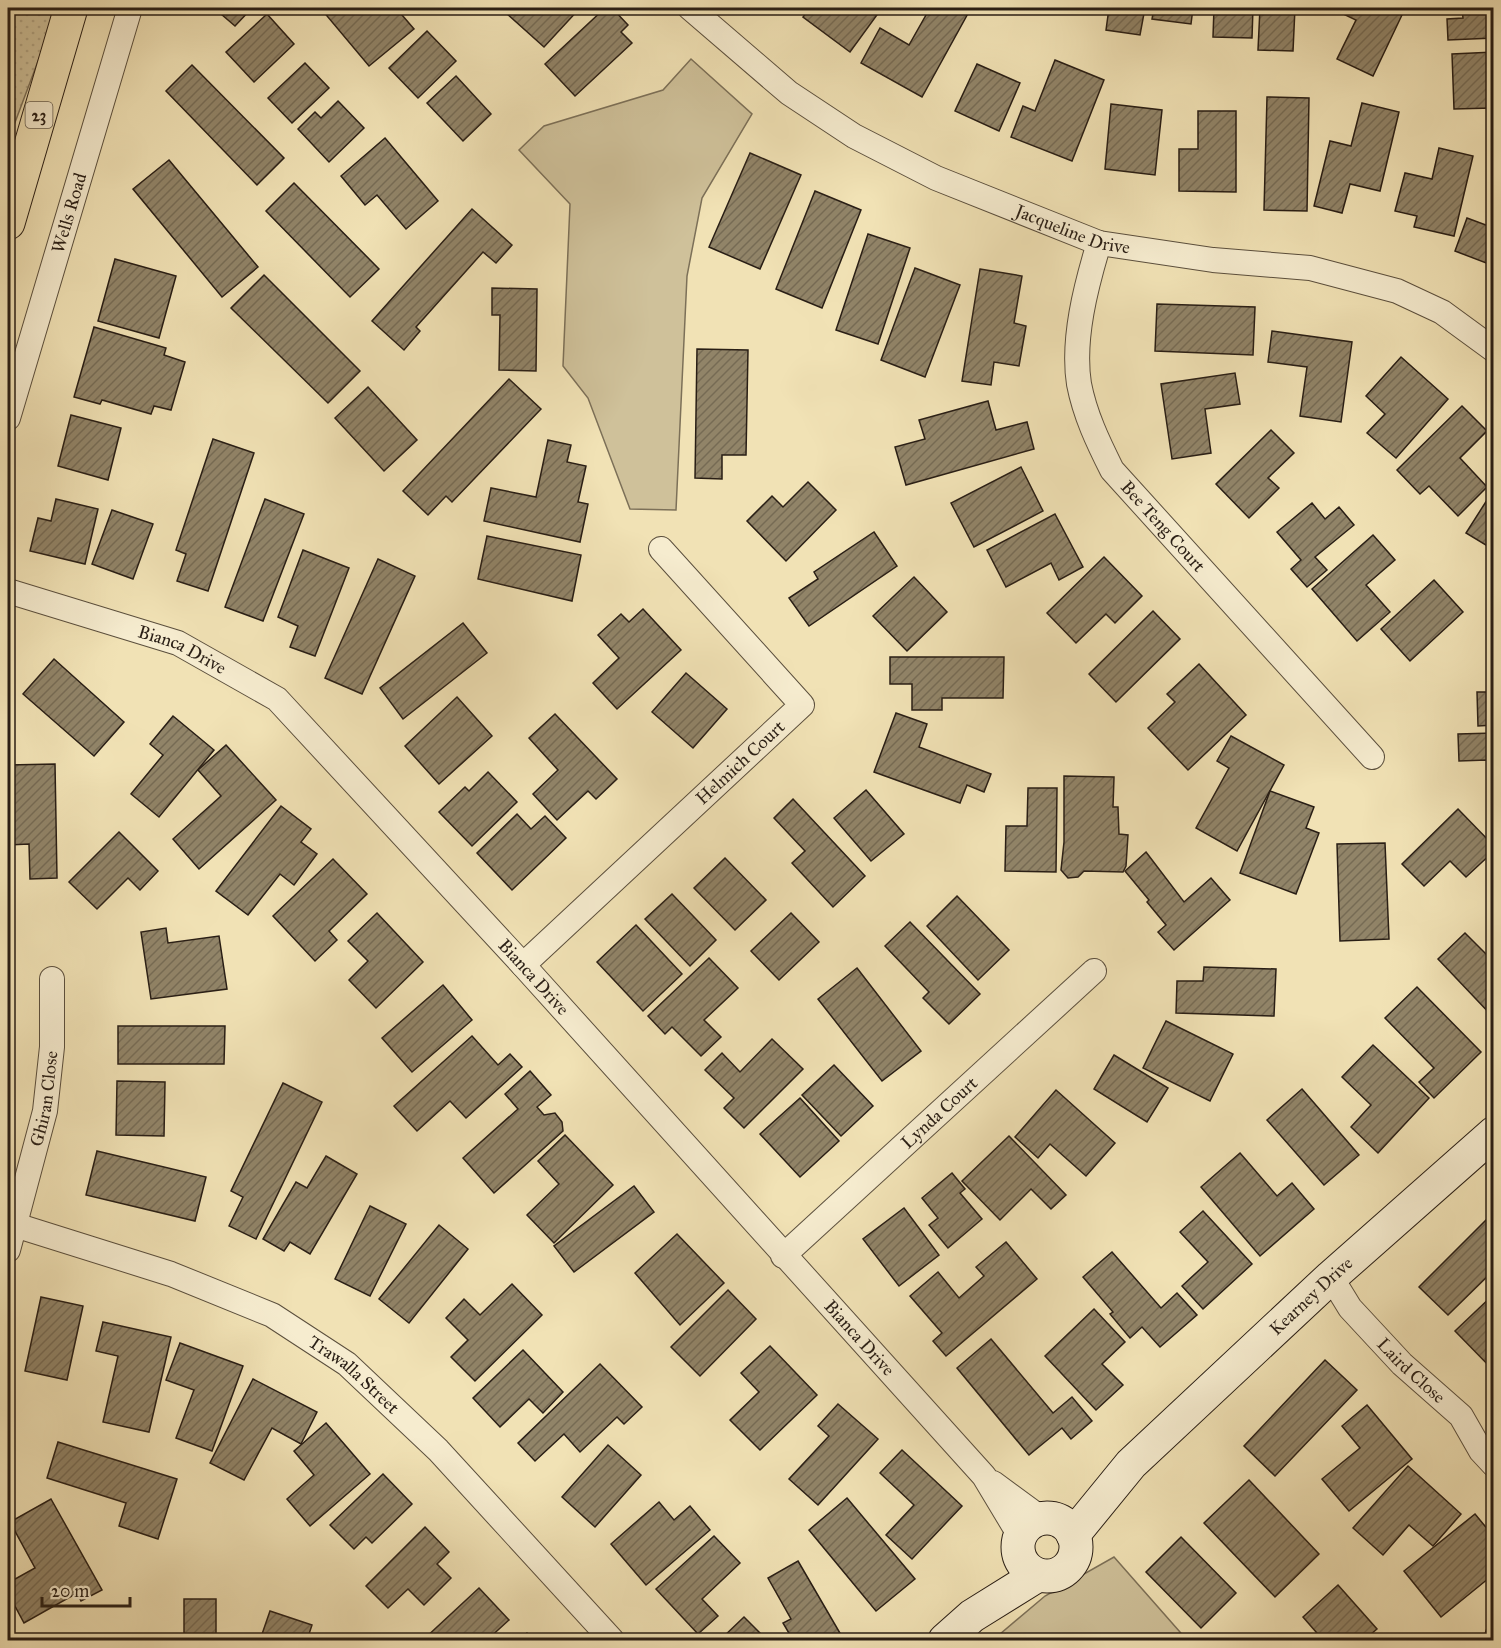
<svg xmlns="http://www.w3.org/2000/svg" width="1501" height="1648" viewBox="0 0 1501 1648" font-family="'IM FELL Great Primer',serif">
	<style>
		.grass { fill: url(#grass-dots); stroke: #7c7058; stroke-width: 1.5 }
		.green { fill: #cfc19a; stroke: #7c7058; stroke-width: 1.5 }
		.building { fill: url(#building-hatch); stroke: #291e15; stroke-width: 1.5 }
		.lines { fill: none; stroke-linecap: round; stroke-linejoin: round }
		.street-casing { stroke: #5b4f3d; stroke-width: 26 }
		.secondary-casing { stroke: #291e15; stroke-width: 35 }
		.primary-casing { stroke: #291e15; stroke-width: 35 }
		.street { stroke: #f6eccf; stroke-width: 24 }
		.secondary { stroke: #f6eccf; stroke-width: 33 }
		.primary { stroke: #f1e2b5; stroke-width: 33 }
		.labels { text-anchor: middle; stroke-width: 5; stroke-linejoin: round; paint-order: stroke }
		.shield { fill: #f6eccf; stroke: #665c4d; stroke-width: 1.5 }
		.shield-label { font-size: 16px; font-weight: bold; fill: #291e15 }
		.street-label { font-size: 18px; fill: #291e15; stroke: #f6eccf }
	</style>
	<defs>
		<pattern id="grass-dots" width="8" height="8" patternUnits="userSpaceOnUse" patternTransform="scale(1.5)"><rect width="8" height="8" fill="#cfc19a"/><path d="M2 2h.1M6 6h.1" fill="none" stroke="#b2a584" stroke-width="1.8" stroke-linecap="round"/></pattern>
		<pattern id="building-hatch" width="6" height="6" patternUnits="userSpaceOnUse" patternTransform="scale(1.5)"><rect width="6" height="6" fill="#918468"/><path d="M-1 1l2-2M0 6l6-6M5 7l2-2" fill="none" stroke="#766b54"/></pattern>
	</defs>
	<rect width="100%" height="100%" fill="#f1e2b5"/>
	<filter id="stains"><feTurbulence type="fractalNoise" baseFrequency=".00333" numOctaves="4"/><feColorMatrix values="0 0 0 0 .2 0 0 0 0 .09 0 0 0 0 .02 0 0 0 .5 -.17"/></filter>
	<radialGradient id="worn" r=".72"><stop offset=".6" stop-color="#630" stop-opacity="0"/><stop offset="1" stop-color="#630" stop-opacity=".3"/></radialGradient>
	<polygon class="grass" points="8,8 58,8 8,141"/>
	<g class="green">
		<polygon points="691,59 752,114 702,198 687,276 676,510 630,509 588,398 563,366 570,204 519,150 544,126 663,90"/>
		<polygon points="1114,1557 1187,1640 993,1640 1045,1596"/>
	</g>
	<g class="building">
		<polygon points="214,8 252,8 235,26"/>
		<polygon points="325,8 396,8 414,29 369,66 322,10"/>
		<polygon points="512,8 580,8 544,47 506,13"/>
		<polygon points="605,8 612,8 628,25 621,32 632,43 575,96 545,64"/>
		<polygon points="810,8 882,8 850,52 803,17"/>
		<polygon points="930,8 971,8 922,97 861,63 880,28 909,45"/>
		<polygon points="1109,8 1145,8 1140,35 1106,30"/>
		<polygon points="1154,8 1193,8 1191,24 1152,19"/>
		<polygon points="1214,8 1253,8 1252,38 1213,37"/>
		<polygon points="1260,8 1327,8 1327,10 1295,8 1293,51 1258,50"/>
		<polygon points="1341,8 1386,8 1402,15 1373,76 1337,59 1356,20 1339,12"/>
		<polygon points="1462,8 1494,8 1494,38 1448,40 1447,19 1463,18"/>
		<polygon points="267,14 294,44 254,82 226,52"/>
		<polygon points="427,31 456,61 418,98 389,68"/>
		<polygon points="1494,52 1492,108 1454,109 1452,54"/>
		<polygon points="1055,60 1104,80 1072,161 1011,137 1023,106 1035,111"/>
		<polygon points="305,63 329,88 292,123 268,98"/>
		<polygon points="977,64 1020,83 999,131 955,111"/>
		<polygon points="192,65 284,158 257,185 166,91"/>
		<polygon points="456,76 491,114 463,141 427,103"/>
		<polygon points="1267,97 1309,98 1307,211 1264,210"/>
		<polygon points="338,101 364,128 329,162 298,129 315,112 321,118"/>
		<polygon points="1362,103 1399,112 1380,191 1350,184 1342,213 1314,206 1330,141 1351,146"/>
		<polygon points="1111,104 1162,110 1155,175 1105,169"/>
		<polygon points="1198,111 1236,111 1236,192 1179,191 1179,149 1198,149"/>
		<polygon points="385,138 438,201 406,229 377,195 365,205 341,176"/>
		<polygon points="1439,148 1473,156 1454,236 1414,227 1417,216 1395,211 1405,173 1432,179"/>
		<polygon points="750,153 801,175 760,269 709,247"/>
		<polygon points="169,160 258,267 222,297 133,189"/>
		<polygon points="294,183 379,269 350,297 266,211"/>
		<polygon points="815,191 861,210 822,308 776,289"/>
		<polygon points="472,209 512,245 496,263 483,252 416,327 420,331 404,350 372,321"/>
		<polygon points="1467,218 1494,228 1494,266 1455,251"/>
		<polygon points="868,234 910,248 878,344 836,330"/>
		<polygon points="115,259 176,276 159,338 98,321"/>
		<polygon points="915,268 960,285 925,377 881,360"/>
		<polygon points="980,269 1022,276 1014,323 1026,326 1019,366 994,362 991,385 962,381"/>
		<polygon points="264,275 360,371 328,403 231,308"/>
		<polygon points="492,288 537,289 536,371 499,370 500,315 492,315"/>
		<polygon points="1157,304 1255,307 1253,355 1155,351"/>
		<polygon points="94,327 166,348 164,355 185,362 171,410 154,406 151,414 102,400 100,404 74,397"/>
		<polygon points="1272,331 1352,342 1341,422 1300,416 1307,367 1268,362"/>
		<polygon points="697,349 748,350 746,455 722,455 722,479 695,478"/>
		<polygon points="1401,357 1448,399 1396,458 1367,433 1385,414 1366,396"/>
		<polygon points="1235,373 1240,404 1205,409 1211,453 1172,459 1161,384"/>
		<polygon points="509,379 541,409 452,502 446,496 428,515 403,491"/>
		<polygon points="368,387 417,440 384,471 335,418"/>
		<polygon points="988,401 996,430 1027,422 1034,449 906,485 895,447 925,439 919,420"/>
		<polygon points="1462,406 1487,431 1460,458 1487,487 1458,516 1429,486 1420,494 1397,470"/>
		<polygon points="71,415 121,428 108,480 58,466"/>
		<polygon points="1271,430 1294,453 1268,478 1279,488 1249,518 1216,484"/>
		<polygon points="213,439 254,453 208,591 177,581 186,554 176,550"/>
		<polygon points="548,440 571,445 567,462 586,466 578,502 588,504 580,542 484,521 491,488 536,497"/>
		<polygon points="1021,467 1043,511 974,547 951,503"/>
		<polygon points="808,482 836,510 786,561 747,521 772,496 783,507"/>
		<polygon points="1494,489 1494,550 1466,533"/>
		<polygon points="56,499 98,509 85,564 30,551 38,518 51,521"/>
		<polygon points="265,499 304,514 263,621 225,607"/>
		<polygon points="1312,503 1325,519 1339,507 1354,525 1315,557 1327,570 1307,587 1291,569 1301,560 1277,532"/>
		<polygon points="112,510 153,524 133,579 92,564"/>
		<polygon points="1055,514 1083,567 1059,580 1051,563 1006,587 987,550"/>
		<polygon points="874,532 897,566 809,626 789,598 818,579 814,572"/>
		<polygon points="1373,535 1395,560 1366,585 1390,612 1357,641 1312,589"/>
		<polygon points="487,536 581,555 572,601 478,579"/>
		<polygon points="303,550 349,568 315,656 290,647 298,626 278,617"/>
		<polygon points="1104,557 1142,596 1115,623 1106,614 1076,643 1047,613"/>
		<polygon points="378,559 415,576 362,694 325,678"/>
		<polygon points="914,577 947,612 907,651 873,616"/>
		<polygon points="1434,580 1463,612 1410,661 1381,629"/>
		<polygon points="643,609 681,650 617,709 593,683 619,658 598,635 621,614 629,622"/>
		<polygon points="1153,611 1180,639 1116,702 1089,674"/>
		<polygon points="463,623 487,653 403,719 380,688"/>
		<polygon points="890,657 1004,657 1003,698 942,698 942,710 912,710 912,684 890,684"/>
		<polygon points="54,659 124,722 94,756 23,694"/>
		<polygon points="1199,664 1246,715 1188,770 1148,728 1175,702 1167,694"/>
		<polygon points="686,673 727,709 693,748 652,712"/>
		<polygon points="1477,692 1494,692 1494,725 1478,726"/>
		<polygon points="457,697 492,736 439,784 405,746"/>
		<polygon points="896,713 927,724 919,747 991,774 984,792 967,785 960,803 874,772"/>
		<polygon points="555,714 617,779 596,799 588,791 557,820 533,794 558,770 529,738"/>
		<polygon points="173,716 214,750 159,817 131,794 163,755 150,744"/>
		<polygon points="1494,733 1494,789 1488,789 1487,760 1459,761 1458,734"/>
		<polygon points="1231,736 1284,765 1237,851 1196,828 1229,768 1217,761"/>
		<polygon points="226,745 276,800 199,869 173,839 221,796 198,770"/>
		<polygon points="55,764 57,878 30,879 29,844 8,845 8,765"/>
		<polygon points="488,772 517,802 472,846 439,812 465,787 469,791"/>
		<polygon points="1064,776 1114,777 1113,807 1118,807 1119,834 1128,835 1126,866 1123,872 1084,871 1078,877 1068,878 1061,870 1064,842"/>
		<polygon points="1028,788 1057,788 1056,872 1005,871 1006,826 1027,826"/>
		<polygon points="866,790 904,834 871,861 834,818"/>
		<polygon points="1270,791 1314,807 1306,828 1319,833 1296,894 1240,873"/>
		<polygon points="793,799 865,876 833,907 792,863 805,851 774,818"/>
		<polygon points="281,806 311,829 301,842 317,854 294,885 280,874 248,915 216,891"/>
		<polygon points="1458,809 1494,846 1494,851 1466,877 1450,861 1424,886 1402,864"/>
		<polygon points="517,814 531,829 545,816 566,838 512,890 477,853"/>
		<polygon points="119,832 158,871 140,890 128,878 97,909 69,882"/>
		<polygon points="1385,843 1389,939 1340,941 1337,844"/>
		<polygon points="1146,852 1184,902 1211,878 1230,900 1174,950 1158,932 1166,925 1147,902 1149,900 1125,871"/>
		<polygon points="725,858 766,900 735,930 694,888"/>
		<polygon points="333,859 367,894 329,931 337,940 315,961 273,916"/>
		<polygon points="672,894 716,940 690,966 645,919"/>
		<polygon points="957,896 1009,950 978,980 927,926"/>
		<polygon points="377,913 423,962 376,1008 349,980 368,961 348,941"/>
		<polygon points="791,913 819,942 779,980 751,951"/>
		<polygon points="910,922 980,994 949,1024 923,998 929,992 885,946"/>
		<polygon points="636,925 682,974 643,1011 597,962"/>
		<polygon points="166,928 168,943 219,936 227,989 151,999 141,932"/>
		<polygon points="1465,933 1494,962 1494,1018 1438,959"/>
		<polygon points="709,958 738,988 704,1020 721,1037 701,1056 672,1027 665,1034 648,1016"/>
		<polygon points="1204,967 1276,969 1274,1016 1176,1013 1177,981 1203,981"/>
		<polygon points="857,968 921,1051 882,1081 818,999"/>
		<polygon points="443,985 472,1020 412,1072 382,1038"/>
		<polygon points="1417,987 1481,1052 1434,1098 1419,1082 1434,1068 1385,1018"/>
		<polygon points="1166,1021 1233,1054 1210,1101 1143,1068"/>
		<polygon points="118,1026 225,1026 224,1064 118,1064"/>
		<polygon points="472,1036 498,1065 510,1054 522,1067 466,1118 450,1101 417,1131 394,1106"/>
		<polygon points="772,1039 803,1069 744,1128 724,1108 734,1098 705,1070 722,1053 740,1072"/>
		<polygon points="1373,1045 1429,1098 1378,1153 1351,1127 1371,1105 1342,1077"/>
		<polygon points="1114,1055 1168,1088 1147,1122 1094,1089"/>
		<polygon points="834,1065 873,1106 841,1136 802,1095"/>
		<polygon points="530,1071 551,1095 537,1107 544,1115 555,1113 562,1122 563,1131 494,1193 463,1158 518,1109 505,1094"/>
		<polygon points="117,1081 165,1082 164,1136 116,1135"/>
		<polygon points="283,1083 322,1102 256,1239 229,1226 243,1197 231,1191"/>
		<polygon points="1302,1089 1359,1155 1324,1185 1267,1120"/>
		<polygon points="1056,1090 1115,1143 1086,1176 1050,1144 1038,1158 1015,1137"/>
		<polygon points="800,1098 839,1141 800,1177 760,1134"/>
		<polygon points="565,1135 613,1185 554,1243 527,1215 559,1184 538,1161"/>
		<polygon points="1009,1136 1066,1195 1051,1209 1031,1189 1000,1220 962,1181"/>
		<polygon points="97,1151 206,1177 195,1221 86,1195"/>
		<polygon points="1240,1153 1277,1196 1292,1183 1314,1209 1260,1256 1201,1187"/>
		<polygon points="326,1156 357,1174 310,1254 290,1242 284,1251 263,1239 296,1182 307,1188"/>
		<polygon points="952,1173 965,1189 960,1193 982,1219 948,1248 929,1225 938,1218 922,1198"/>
		<polygon points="634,1186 654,1212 574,1272 554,1246"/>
		<polygon points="370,1206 406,1224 370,1296 335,1279"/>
		<polygon points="904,1208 939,1255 899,1286 863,1239"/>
		<polygon points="1203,1211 1252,1264 1203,1309 1182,1286 1208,1262 1180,1232"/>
		<polygon points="1494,1212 1494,1270 1448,1315 1419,1287"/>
		<polygon points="439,1225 468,1249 409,1323 379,1299"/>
		<polygon points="677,1234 724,1283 680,1325 635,1273"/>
		<polygon points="1006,1242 1037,1279 946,1356 933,1341 942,1333 910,1296 938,1272 959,1298 984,1276 976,1267"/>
		<polygon points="1112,1252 1161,1308 1177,1293 1197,1315 1160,1347 1142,1327 1130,1338 1110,1314 1113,1312 1083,1277"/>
		<polygon points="512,1284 542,1315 475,1381 451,1357 468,1340 446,1318 464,1299 480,1315"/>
		<polygon points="728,1290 756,1319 700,1376 671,1347"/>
		<polygon points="1494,1294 1494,1371 1455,1331"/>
		<polygon points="41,1297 83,1306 67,1380 25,1371"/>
		<polygon points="1094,1309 1125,1342 1102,1364 1123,1385 1096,1410 1045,1356"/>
		<polygon points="103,1322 171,1337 149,1432 103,1422 118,1356 96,1351"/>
		<polygon points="991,1339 1053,1413 1072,1397 1092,1421 1071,1439 1062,1428 1029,1455 957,1368"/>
		<polygon points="180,1343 243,1366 212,1451 176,1438 194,1390 166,1380"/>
		<polygon points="770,1346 817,1395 760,1450 730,1420 759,1392 741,1373"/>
		<polygon points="523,1350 563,1392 543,1413 529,1399 500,1427 473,1398"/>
		<polygon points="1325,1360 1357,1390 1275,1476 1244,1446"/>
		<polygon points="600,1364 642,1407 624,1424 617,1417 580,1452 564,1434 535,1461 518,1443"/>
		<polygon points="253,1379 317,1412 301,1444 272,1428 244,1480 210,1463"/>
		<polygon points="838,1404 878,1439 818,1505 789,1479 829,1436 818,1426"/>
		<polygon points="1367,1405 1412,1459 1349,1511 1322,1479 1360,1448 1342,1426"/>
		<polygon points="326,1423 370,1474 310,1526 287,1499 314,1475 294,1451"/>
		<polygon points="58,1442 177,1479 158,1539 119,1526 126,1503 47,1478"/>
		<polygon points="608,1445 641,1475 595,1527 562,1497"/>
		<polygon points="902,1450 962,1506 912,1559 886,1535 914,1505 880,1473"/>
		<polygon points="1408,1466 1461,1514 1433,1546 1409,1525 1383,1555 1353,1528"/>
		<polygon points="383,1474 412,1504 372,1543 366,1537 354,1549 330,1525"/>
		<polygon points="1249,1480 1319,1554 1275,1597 1204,1523"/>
		<polygon points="847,1498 915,1579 876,1611 809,1530"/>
		<polygon points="51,1499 102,1590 81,1601 77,1593 24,1623 8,1593 8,1583 35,1568 10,1522"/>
		<polygon points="659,1502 674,1520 690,1506 710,1530 646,1585 611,1544"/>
		<polygon points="1475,1514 1494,1537 1494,1574 1441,1617 1404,1571"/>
		<polygon points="425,1527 449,1552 437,1564 451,1578 424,1605 408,1589 388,1608 366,1586"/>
		<polygon points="714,1536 740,1563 702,1599 718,1616 698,1634 656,1589"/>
		<polygon points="1181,1537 1236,1593 1201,1628 1146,1572"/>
		<polygon points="798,1561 844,1640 793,1640 783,1623 791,1619 768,1578"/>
		<polygon points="1338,1585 1377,1629 1364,1640 1323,1640 1303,1617"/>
		<polygon points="479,1588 509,1620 487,1640 423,1640"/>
		<rect x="184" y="1599" width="32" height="41"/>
		<polygon points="270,1611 312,1625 307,1640 260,1640"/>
		<polygon points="1492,1613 1494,1640 1483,1640"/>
		<polygon points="744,1617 767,1640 720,1640"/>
		<polygon points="527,1633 535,1640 519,1640"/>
	</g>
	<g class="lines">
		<g class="street-casing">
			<g id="street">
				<path id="s1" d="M 690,8 L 789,93 L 854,136 L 936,178 L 1099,243 L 1213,260 L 1310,268 L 1397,291 L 1442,312 L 1494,350"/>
				<path id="s2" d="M 1099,243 C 1086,286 1072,339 1079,384 C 1085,415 1098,442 1112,470 L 1372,757"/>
				<path id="s3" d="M 8,418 L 130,8"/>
				<path id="s4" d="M 8,591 L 178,643 L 277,699 L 523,965 L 984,1476 L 1020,1536"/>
				<path id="s5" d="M 523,965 L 802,705 L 661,549"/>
				<path id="s6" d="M 15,1225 L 171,1274 L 272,1315 L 347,1364 L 438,1450 L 612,1640"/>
				<path id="s7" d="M 8,1250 L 45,1111 L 52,1047 L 52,979"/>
				<path id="s8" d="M 783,1256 L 1094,971"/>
				<path id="s9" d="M 1331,1277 L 1350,1308 L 1402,1364 L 1461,1416 L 1481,1451 L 1494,1465"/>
				<polyline points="993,1483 1042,1519"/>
			</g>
		</g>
		<g class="secondary-casing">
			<g id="secondary">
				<circle cx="1047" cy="1547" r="29"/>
				<path id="s10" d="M 1073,1535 L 1131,1464 L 1331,1277 L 1494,1133"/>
				<polyline points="945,1640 972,1616 1038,1575"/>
			</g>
		</g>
		<g class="primary-casing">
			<polyline id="primary" points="8,223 71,8"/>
		</g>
		<use href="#street" class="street"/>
		<use href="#secondary" class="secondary"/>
		<use href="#primary" class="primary"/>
	</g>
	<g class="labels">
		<rect class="shield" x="25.5" y="102" width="27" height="26" rx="4.5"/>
		<g class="shield-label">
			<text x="39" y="121">23</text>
		</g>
		<g class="street-label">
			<text dy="6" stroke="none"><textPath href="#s3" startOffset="214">Wells Road</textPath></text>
			<text dy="6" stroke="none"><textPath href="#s1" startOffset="447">Jacqueline Drive</textPath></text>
			<text dy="6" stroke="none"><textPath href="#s2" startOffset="312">Bee Teng Court</textPath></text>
			<text dy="6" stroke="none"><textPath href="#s4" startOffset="184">Bianca Drive</textPath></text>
			<text dy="6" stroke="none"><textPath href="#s5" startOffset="297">Helmich Court</textPath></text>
			<text dy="6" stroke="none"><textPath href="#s4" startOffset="670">Bianca Drive</textPath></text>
			<text dy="6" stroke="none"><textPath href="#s7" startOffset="156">Ghiran Close</textPath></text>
			<text dy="6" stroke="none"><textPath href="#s8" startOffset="212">Lynda Court</textPath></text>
			<text dy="6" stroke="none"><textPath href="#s10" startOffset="338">Kearney Drive</textPath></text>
			<text dy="6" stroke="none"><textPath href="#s4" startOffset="1156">Bianca Drive</textPath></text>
			<text dy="6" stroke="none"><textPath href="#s9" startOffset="124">Laird Close</textPath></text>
			<text dy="6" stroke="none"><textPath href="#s6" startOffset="374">Trawalla Street</textPath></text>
		</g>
	</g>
	<rect width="1501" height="1648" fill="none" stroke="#f1e2b5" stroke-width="30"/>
	<rect x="9" y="9" width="1483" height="1630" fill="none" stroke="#291e15" stroke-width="3"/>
	<rect x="15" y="15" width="1471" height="1618" fill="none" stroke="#291e15" stroke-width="1.5"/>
	<path d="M42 1597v9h88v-9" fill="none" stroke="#291e15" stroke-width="3"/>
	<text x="51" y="1597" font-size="18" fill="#291e15" stroke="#f6eccf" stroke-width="4.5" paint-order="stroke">20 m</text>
	<rect width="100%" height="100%" filter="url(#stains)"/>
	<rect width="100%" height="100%" fill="url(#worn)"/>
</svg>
